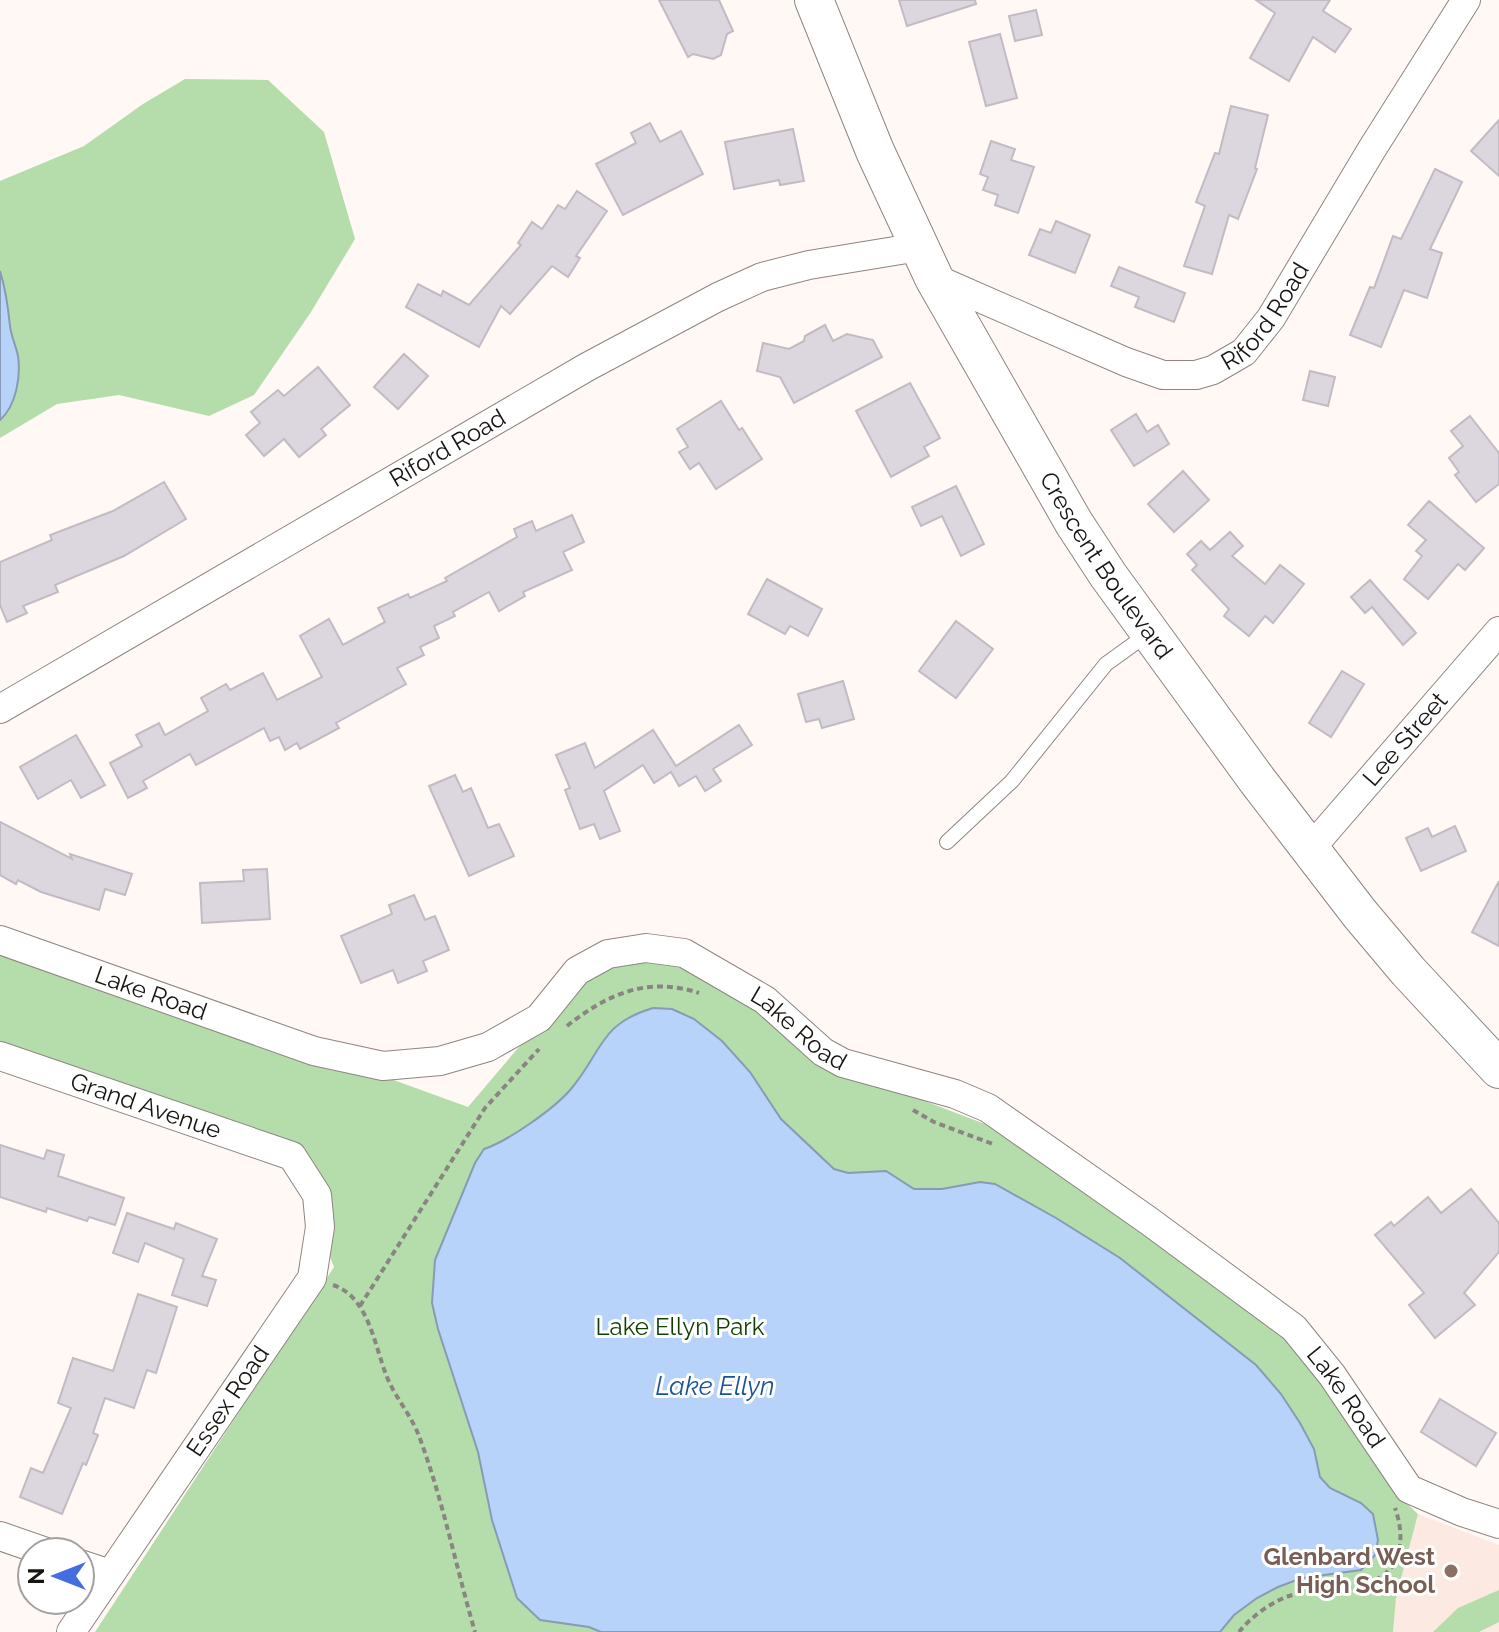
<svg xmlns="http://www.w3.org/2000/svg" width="1499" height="1632" viewBox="0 0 1499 1632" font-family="Raleway,sans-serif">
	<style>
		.built { fill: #fceae2 }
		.green { fill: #b4ddab }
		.water { fill: #b8d3f9; stroke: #889ab4; stroke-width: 2 }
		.building { fill: #dcd6de; stroke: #c1bbc3; stroke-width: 2 }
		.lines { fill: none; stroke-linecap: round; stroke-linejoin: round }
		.lane-casing { stroke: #8e8581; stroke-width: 16 }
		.street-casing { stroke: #8e8581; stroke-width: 30 }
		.secondary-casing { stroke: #8e8581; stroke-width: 40 }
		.path { stroke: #8a8582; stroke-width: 4; stroke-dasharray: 6 4; stroke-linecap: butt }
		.lane { stroke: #fff; stroke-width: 14 }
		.street { stroke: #fff; stroke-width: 28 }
		.secondary { stroke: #fff; stroke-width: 38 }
		.education-dot { fill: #8d6e63; stroke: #fff; stroke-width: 3 }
		.labels { text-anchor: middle; stroke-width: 6; stroke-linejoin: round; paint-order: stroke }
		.street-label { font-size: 24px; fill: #171412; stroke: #fff }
		.park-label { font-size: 24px; fill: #0d3f00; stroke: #fff }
		.education-label { font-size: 24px; font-weight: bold; fill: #785e54; stroke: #fff; text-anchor: end }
		.water-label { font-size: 26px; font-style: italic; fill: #1b539b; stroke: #fff }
	</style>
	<rect width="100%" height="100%" fill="#fff8f5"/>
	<polygon class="built" points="1418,1514 1499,1545 1499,1632 1393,1632 1396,1598"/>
	<g class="green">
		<polygon points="185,79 268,80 324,132 355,239 311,312 254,395 209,416 119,395 57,404 0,438 0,181 84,146 143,104"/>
		<polygon points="0,937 468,1107 518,1048 556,1014 582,984 608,967 637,960 667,961 711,980 880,1084 1006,1132 1289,1338 1358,1431 1399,1496 1418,1514 1396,1598 1393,1632 95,1632 334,1267 309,1205 281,1162 0,1065"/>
		<polygon points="1499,1590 1499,1622 1479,1632 1433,1632 1458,1608"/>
	</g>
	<g class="water">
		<path d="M 0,271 C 6,290 8,306 10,326 C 11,336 16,346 18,356 C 21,377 16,406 0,420 Z"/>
		<path d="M 653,1008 L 672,1009 L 694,1019 L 722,1041 L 750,1072 L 781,1119 L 834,1169 L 848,1173 L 886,1171 L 914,1189 L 942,1189 L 980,1182 L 995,1184 L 1056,1218 L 1120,1258 L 1256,1365 L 1281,1394 L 1300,1423 L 1314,1449 L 1320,1477 L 1330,1488 L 1361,1503 L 1373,1514 L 1378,1540 L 1375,1555 L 1361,1570 L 1302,1578 L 1278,1587 L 1257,1598 L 1234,1615 L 1220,1632 L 601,1632 L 589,1627 L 540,1620 L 517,1598 L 492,1520 L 478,1452 L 438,1329 L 432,1303 L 435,1260 L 475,1163 L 484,1149 C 508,1141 554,1109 571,1089 C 603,1051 599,1024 653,1008 Z"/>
	</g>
	<g class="building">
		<polygon points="659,0 719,0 733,31 727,34 721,55 713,59 693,54 688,57"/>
		<polygon points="899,0 975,0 976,4 907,26"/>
		<polygon points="1256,0 1330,0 1323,11 1351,29 1335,52 1313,37 1289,81 1250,58 1275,13"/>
		<polygon points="1036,10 1042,35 1015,41 1009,16"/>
		<polygon points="1000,34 1017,98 986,106 969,42"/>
		<polygon points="1231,106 1268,115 1255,168 1257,169 1238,219 1229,215 1212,274 1184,266 1205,206 1196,202 1215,153 1219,154"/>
		<polygon points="1499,120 1499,176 1471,151"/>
		<polygon points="650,123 660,142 681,131 703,174 623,215 596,164 636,143 631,133"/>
		<polygon points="793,129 804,181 780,185 779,180 734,189 725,142"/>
		<polygon points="991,141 1015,149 1011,160 1034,167 1018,213 995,205 998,195 983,190 988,177 980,174"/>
		<polygon points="1435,169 1462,182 1430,249 1442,253 1427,298 1404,290 1381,347 1350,335 1370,287 1374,288 1393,236 1401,239"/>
		<polygon points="577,191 607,211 576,256 580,258 568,277 552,266 510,314 501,306 479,347 406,307 418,284 441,296 443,291 469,305 521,245 518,243 532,222 542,229 558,205 565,209"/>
		<polygon points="1056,221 1090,235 1075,273 1029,255 1040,229 1051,233"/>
		<polygon points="1119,267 1185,293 1174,322 1135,307 1139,297 1111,286"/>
		<polygon points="825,325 833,341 847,334 873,340 882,357 794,403 780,377 757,371 763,343 789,349 804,341 805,336"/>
		<polygon points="404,354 428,376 398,409 374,387"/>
		<polygon points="318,367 350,405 321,429 326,435 299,457 284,439 264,456 246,435 260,423 251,412 278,390 284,396"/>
		<polygon points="1310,371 1335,377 1328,406 1303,400"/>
		<polygon points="910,383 940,438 924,447 929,456 891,477 856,411"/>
		<polygon points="721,401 739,430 742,428 762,459 716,489 699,463 690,469 679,452 688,447 677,429"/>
		<polygon points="1136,414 1147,432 1158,425 1169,444 1134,466 1111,430"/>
		<polygon points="1470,416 1499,453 1499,484 1476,502 1455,475 1459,472 1449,458 1463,446 1451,431"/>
		<polygon points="1183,471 1209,500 1174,532 1148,504"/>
		<polygon points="164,482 186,519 124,556 55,585 58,592 23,606 27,613 7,622 0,605 0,562 52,540 50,535 113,511"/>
		<polygon points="956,486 984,544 961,556 942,516 921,526 912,507"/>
		<polygon points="1429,501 1484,548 1465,570 1458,564 1428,599 1404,579 1422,556 1416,551 1426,540 1408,525"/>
		<polygon points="572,515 584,542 563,552 572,570 523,592 525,596 499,611 489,592 453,612 455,616 434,626 439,638 420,647 424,655 397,668 406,684 336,723 339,728 300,749 297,743 285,750 279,737 270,741 264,728 196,765 190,754 143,781 147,788 128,798 110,763 142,746 136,735 159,723 165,735 208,711 201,698 226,684 230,690 263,673 277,700 322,677 300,636 329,619 343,645 385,622 378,608 408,594 410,598 447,581 445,578 517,537 514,529 532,521 536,531"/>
		<polygon points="1230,532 1243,546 1232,556 1265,584 1280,565 1304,584 1273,623 1265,616 1249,636 1224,616 1229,609 1192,570 1197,565 1187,554 1201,541 1210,550"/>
		<polygon points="767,579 822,609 808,636 790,626 785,634 748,614"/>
		<polygon points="1370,580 1416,633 1403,645 1372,607 1365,613 1351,597"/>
		<polygon points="956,621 993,649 956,698 919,671"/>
		<polygon points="1342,671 1364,684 1331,737 1309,723"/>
		<polygon points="843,681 854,719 822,728 819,719 806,722 798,694"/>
		<polygon points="739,725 752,745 713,769 721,781 705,791 696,776 679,786 671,772 654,783 643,765 604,791 620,831 600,839 594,824 580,829 565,790 570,788 556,755 585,743 595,768 653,730 676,766"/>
		<polygon points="76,735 105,785 81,798 71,780 38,799 20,767"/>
		<polygon points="455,775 463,792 471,788 488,828 499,824 514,856 469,876 429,786"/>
		<polygon points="0,822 72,859 70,854 132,874 125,895 105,889 99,910 41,892 18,880 16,884 0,875"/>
		<polygon points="1455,826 1466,851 1421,871 1406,838 1428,828 1432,837"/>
		<polygon points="267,869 270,919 202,923 200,883 244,881 243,870"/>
		<polygon points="1499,881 1499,946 1472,932"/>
		<polygon points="414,895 425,920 435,916 449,950 423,961 427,971 398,983 393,970 361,983 341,936 392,914 389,905"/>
		<polygon points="0,1145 44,1159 47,1150 64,1155 58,1176 124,1198 115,1225 89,1217 87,1221 47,1208 46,1212 0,1197"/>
		<polygon points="1471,1189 1499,1223 1499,1252 1464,1293 1475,1305 1435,1338 1409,1305 1424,1293 1375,1235 1391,1222 1394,1226 1428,1197 1441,1213"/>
		<polygon points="127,1213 174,1229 176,1223 217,1239 202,1276 216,1280 207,1306 172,1295 184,1259 145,1243 138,1262 113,1253"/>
		<polygon points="138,1294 177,1307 156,1373 147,1370 134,1408 105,1398 93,1433 98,1435 86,1465 83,1463 62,1514 20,1497 31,1468 43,1473 71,1408 58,1403 73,1358 113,1371"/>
		<polygon points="1440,1399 1496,1433 1476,1466 1421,1432"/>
	</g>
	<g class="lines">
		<g class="lane-casing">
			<polyline id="lane" points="947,842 1012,781 1106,664 1149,633"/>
		</g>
		<g class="street-casing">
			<g id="street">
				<path id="s1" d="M 934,278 L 1126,362 L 1163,375 L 1196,375 L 1213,370 L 1244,352 L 1271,318 L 1372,149 L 1466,0"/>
				<path id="s2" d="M 0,709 L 587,367 L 718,297 L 762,277 L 809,265 L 919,247"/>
				<path id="s3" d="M 1311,848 L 1499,631"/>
				<path id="s4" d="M 0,940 L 314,1051 L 383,1066 L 440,1061 L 488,1047 L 539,1018 L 577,971 L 608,954 L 646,948 L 684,953 L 765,1000 L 823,1052 L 843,1063 L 955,1094 L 988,1108 L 1149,1221 L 1294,1328 L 1332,1375 L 1409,1489 L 1462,1512 L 1499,1524"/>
				<path id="s5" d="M 0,1056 L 292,1156 L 317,1195 L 320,1227 L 312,1278 L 71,1632"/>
				<polyline points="0,1536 46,1552"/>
				<polyline points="80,1564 110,1574"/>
			</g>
		</g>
		<g class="secondary-casing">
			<g id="secondary">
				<path id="s6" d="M 814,0 L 875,151 L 934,278 L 1074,523 L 1108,575 L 1257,780 L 1360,914 L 1408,971 L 1499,1069"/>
			</g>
		</g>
		<g class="path">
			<path d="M 567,1026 C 607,994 648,976 699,993"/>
			<polyline points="913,1110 934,1122 993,1144"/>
			<path d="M 333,1285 C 369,1297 374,1345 387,1377 C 395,1397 411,1415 419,1436 C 443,1500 456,1567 475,1632"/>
			<polyline points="360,1306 485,1108 539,1049"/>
			<path d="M 1239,1632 C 1251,1617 1271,1602 1289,1596 C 1324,1585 1388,1597 1399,1551 C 1402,1536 1400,1522 1395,1508"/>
		</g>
		<use href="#lane" class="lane"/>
		<use href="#street" class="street"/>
		<use href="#secondary" class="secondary"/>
	</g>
	<circle class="education-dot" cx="1451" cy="1571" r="8"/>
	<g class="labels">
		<g class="street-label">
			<text dy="8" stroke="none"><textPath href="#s1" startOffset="376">Riford Road</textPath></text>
			<text dy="8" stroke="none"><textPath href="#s2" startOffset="518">Riford Road</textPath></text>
			<text dy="8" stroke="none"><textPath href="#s6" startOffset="638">Crescent Boulevard</textPath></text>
			<text dy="8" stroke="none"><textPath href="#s3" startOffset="144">Lee Street</textPath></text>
			<text dy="8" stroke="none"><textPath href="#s4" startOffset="160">Lake Road</textPath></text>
			<text dy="8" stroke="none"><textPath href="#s4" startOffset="880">Lake Road</textPath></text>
			<text dy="8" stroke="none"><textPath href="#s5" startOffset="154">Grand Avenue</textPath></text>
			<text dy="8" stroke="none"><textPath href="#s4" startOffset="1552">Lake Road</textPath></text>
			<text transform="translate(228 1401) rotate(-56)" y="8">Essex Road</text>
		</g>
		<g class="park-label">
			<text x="680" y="1335">Lake Ellyn Park</text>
		</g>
		<g class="education-label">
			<text x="1435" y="1565">Glenbard West<tspan x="1435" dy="28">High School</tspan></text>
		</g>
		<g class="water-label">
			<text x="715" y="1395">Lake Ellyn</text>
		</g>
	</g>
	<g transform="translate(56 1576) rotate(270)"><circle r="38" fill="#ffffff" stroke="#a2a1a0" stroke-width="2"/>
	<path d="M0-6L14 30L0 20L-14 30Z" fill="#446ddf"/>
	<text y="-12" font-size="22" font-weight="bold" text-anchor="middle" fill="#171412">N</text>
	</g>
</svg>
